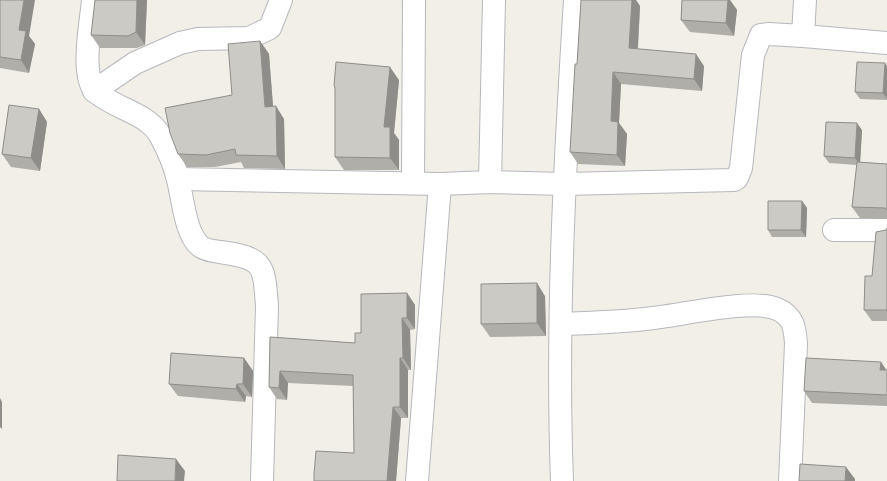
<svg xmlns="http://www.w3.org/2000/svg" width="887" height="481" viewBox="0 0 887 481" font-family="'Fira Sans Condensed',sans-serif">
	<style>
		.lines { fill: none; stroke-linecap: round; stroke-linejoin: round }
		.street-casing { stroke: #b5b8bc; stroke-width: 24 }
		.street { stroke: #fff; stroke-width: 22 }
		.wall { fill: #afaea9 }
		.shaded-wall { fill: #8f8d8a }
		.building { fill: #cccac5; stroke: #8f8d8a }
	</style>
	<rect width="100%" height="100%" fill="#f1efe8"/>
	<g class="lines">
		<g class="street-casing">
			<g id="street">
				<path d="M 93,0 C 91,23 81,70 94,90 C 96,93 100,95 103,97 C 123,111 147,114 160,135 C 167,148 175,166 178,180 C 183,199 185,233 200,246 C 205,250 213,251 220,252 C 264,258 264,264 267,306 L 262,481"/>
				<polyline points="803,36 805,0"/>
				<polyline points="94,91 135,63 180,43 198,39 249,38 270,28 281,0"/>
				<polyline points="178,179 440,184 490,182 564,184 734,180 737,178 741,168 753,55 761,35 769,34 803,36 887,43"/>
				<polyline points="490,182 494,0"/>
				<polyline points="413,183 414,0"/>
				<polyline points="834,230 887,230"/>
				<path d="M 562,324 C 592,323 623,322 653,318 C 683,315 752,298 777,309 C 793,316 795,327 796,344 L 790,481"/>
				<polyline points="417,481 440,184"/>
				<path d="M 562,481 C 556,321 565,160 575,0"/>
			</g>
		</g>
		<use href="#street" class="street"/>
	</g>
	<g class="wall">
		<polygon points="0,0 29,36 35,44 29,73 0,68"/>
		<polygon points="95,0 147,0 145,45 137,48 100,48 91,35"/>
		<polygon points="581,0 636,0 640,6 638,49 704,66 702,91 621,84 619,123 627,134 625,166 578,164 570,152 577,64"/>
		<polygon points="682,0 730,0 737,10 734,36 690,32 681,20"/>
		<polygon points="260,41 269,54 273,107 284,119 285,169 244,168 241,162 215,167 187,167 178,154 232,95"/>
		<polygon points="887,66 887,100 860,99 855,92"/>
		<polygon points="399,80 394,133 399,140 399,170 344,170 335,157 335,89 334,86"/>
		<polygon points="39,109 47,122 40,171 11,167 2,154"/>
		<polygon points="862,130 860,162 887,164 887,219 860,218 852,207 857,165 829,163 824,156"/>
		<polygon points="802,201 807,208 806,237 772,237 768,230"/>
		<polygon points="887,228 887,321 872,321 864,310 872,276 886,230"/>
		<polygon points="407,293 415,305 415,329 410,330 411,370 408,370 408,418 401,418 396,481 314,481 354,453 353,386 288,383 287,400 277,399 269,387 270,337 355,343 361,333"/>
		<polygon points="545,296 546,336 490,337 481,324"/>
		<polygon points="244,358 253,371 252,397 246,396 245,402 178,396 169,384"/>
		<polygon points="881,362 886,370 887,370 887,406 812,403 804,391"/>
	</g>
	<g class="shaded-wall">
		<polygon points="24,0 35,0 29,36 35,44 29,73 21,60 19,30"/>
		<polygon points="137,0 147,0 145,45 136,32"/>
		<polygon points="632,0 636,0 640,6 637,60 629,48"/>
		<polygon points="728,0 730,0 737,10 734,36 726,23"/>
		<polygon points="260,41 269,54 274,119 265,107"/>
		<polygon points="696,54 704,66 702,91 694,79"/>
		<polygon points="885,63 887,66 887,99 883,93"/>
		<polygon points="390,67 399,80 394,133 399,140 399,170 390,158 384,127"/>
		<polygon points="613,72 621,84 619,123 627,134 625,166 617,155 611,121"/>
		<polygon points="276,106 284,119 285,169 277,156"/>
		<polygon points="39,109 47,122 40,171 31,158"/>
		<polygon points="857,123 862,130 860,165 855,158"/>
		<polygon points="802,201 807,208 806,237 801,230"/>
		<polygon points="537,283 545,296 546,336 537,323"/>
		<polygon points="407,293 415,305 415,329 407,318"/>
		<polygon points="402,318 410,330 411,370 403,358"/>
		<polygon points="244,358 253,371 252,397 243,384"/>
		<polygon points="400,358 408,370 408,418 400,407"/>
		<polygon points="881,362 887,371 880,370"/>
		<polygon points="280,371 288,383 287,400 279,388"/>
		<polygon points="237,384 246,396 245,402 236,389"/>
		<polygon points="0,398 2,402 2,429 0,427"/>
		<polygon points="393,407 401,418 396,481 387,481"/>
		<polygon points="176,459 185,471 184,481 175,481"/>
		<polygon points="846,467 855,479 855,481 845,481"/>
	</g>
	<g class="building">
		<polygon points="0,0 24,0 19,30 26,31 21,60 0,57"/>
		<polygon points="95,0 137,0 136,32 128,36 91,35"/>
		<polygon points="581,0 632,0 629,48 696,54 694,79 613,72 611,121 618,122 617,155 570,152 575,64 577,64"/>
		<polygon points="682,0 728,0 726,23 681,20"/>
		<polygon points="260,41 265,107 276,106 277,156 236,155 235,149 206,155 178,154 170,133 165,108 232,95 228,44"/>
		<polygon points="336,62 390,67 384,127 390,127 390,158 335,157 335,87 334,86"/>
		<polygon points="857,62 885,63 883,93 855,92"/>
		<polygon points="9,105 39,109 31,158 2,154"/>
		<polygon points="826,122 857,123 855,158 824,156"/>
		<polygon points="857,162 887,164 887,210 885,208 852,207"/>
		<polygon points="768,201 802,201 801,230 768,230"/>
		<polygon points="887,228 887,310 864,310 865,276 872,276 876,232 886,230"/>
		<polygon points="537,283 537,323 481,324 481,284"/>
		<polygon points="407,293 407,318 402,318 403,358 400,358 400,407 393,407 387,481 314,481 314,474 316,451 354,453 353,375 280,371 279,388 269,387 270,337 355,343 355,333 361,333 361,294"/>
		<polygon points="171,353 244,358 243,384 237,384 236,389 169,384"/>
		<polygon points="806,358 881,362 880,370 887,370 887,395 804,391"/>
		<polygon points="118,455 176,459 175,481 117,481"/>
		<polygon points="800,464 846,467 845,481 799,481"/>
	</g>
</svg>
